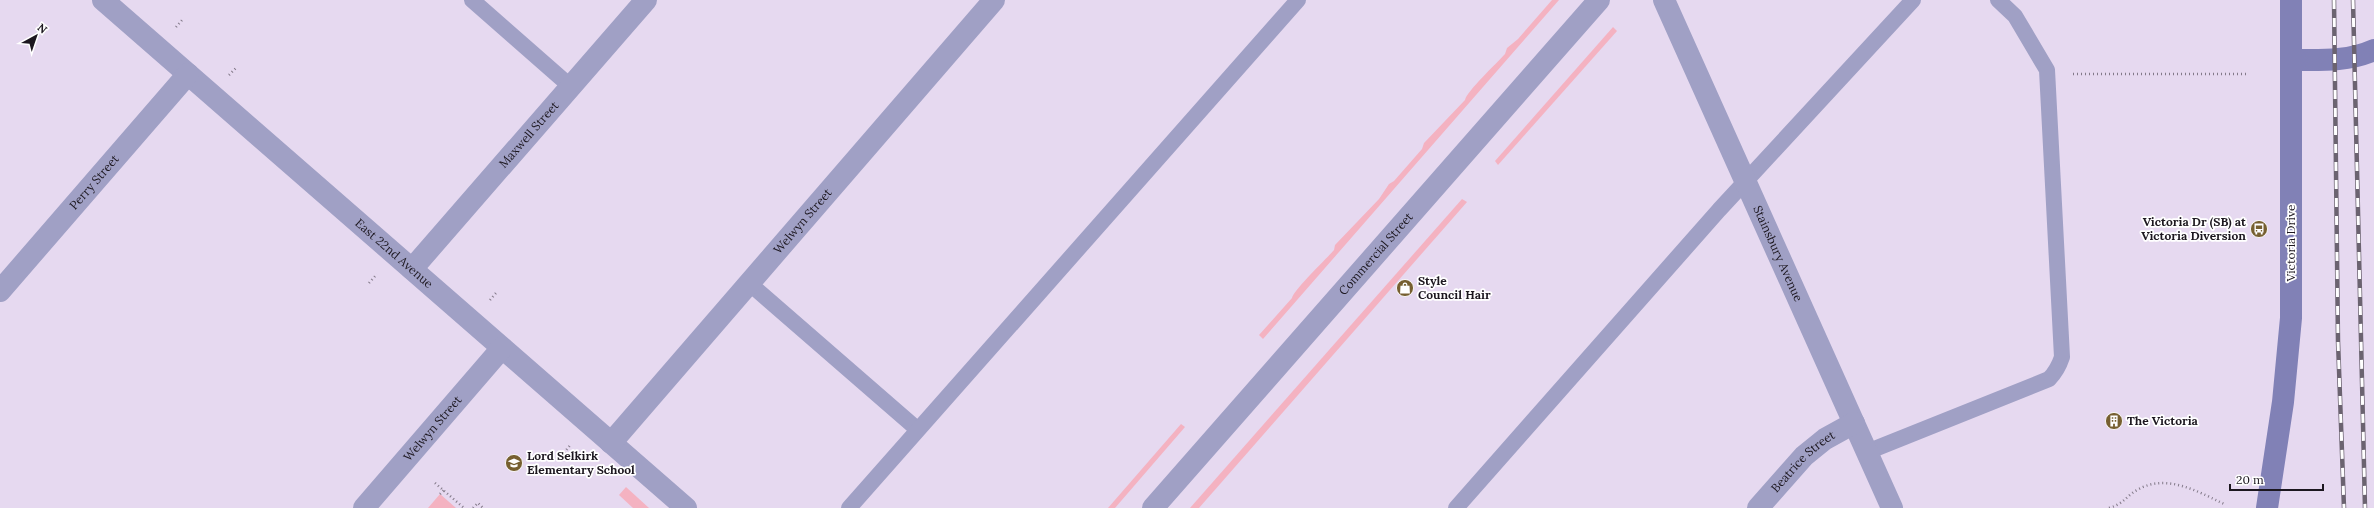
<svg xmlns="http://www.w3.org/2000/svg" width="2374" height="508" viewBox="0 0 2374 508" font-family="Lora,serif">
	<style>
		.green { fill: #f4b2c1 }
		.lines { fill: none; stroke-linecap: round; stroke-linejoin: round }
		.path { stroke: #837a89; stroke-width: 2.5; stroke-dasharray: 1 3; stroke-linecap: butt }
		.lane { stroke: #a0a0c5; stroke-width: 16 }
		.street { stroke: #a0a0c5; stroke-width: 22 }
		.secondary { stroke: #8181b6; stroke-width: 22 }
		.rail-casing { stroke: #6b6370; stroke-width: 4.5 }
		.rail { stroke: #fff; stroke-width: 3; stroke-dasharray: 9; stroke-linecap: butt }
		.labels { text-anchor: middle; stroke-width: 3.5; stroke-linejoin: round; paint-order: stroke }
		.street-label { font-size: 12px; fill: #1c171f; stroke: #fff }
		.poi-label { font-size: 12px; font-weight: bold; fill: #1c171f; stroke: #fff; text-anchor: start }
	</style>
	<rect width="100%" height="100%" fill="#e6d9f0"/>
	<g class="green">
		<path d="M 1552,0 L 1559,0 L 1263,339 L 1259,335 L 1292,298 C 1294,290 1326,259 1334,250 L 1335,245 L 1379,199 L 1389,184 L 1394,181 L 1422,149 L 1424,143 L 1465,100 C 1467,91 1496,64 1505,54 L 1507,48 L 1518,39 Z"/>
		<polygon points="1613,27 1617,31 1498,165 1495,161"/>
		<polygon points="1462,199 1467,202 1199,508 1190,508"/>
		<polygon points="1181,424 1185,427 1115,508 1108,508"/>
		<polygon points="626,487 649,508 633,508 619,495"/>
		<polygon points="440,494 456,508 428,508"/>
	</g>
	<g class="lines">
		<g class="path">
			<polyline points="176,27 183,19"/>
			<polyline points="2073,74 2246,74"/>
			<polyline points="229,75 237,67"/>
			<polyline points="369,283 377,274"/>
			<polyline points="490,300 496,293"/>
			<polyline points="564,453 571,444"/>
			<polyline points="435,483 464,508"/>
			<polyline points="440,494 444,490"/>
			<polyline points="473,508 478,503 483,508"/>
			<path d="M 2109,508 C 2125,503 2125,497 2137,490 C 2166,473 2197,491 2224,504"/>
		</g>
		<g class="lane">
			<polyline points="472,0 570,86"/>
			<polyline points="749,283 917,429"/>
			<path d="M 1867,452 L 2049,379 C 2056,372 2059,366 2062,357 L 2047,70 L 2015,16 L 1998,0"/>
			<polyline points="849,508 1298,0"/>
			<polyline points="1456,508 1719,210 1913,0"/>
		</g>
		<g class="street">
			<path id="s1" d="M 103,0 L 686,508"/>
			<path id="s2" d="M 1664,0 L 1892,508"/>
			<path id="s3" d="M 412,269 L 646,0"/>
			<path id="s4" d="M 0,291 L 188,74"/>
			<path id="s5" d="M 611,443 L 994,0"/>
			<path id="s6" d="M 364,508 L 502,348"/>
			<path id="s7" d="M 1153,508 L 1599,0"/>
			<path id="s8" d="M 1758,508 L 1804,456 L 1825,439 L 1854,423"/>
		</g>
		<g class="secondary">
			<path d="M 2291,60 C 2320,60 2347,62 2374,50"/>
			<polyline points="2267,508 2283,402 2291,318 2291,0"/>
		</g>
		<g class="rail-casing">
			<g id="rail">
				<polyline points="2334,0 2338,341 2344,508"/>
				<polyline points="2353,0 2365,508"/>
			</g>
		</g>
		<use href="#rail" class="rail"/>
	</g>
	<defs>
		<g id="bus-disc" transform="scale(0.9)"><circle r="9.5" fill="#765f30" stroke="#fff"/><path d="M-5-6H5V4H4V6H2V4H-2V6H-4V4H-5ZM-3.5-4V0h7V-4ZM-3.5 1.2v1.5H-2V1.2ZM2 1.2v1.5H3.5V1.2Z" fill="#fff"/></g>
		<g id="shop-disc" transform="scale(0.9)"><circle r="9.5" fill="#765f30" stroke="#fff"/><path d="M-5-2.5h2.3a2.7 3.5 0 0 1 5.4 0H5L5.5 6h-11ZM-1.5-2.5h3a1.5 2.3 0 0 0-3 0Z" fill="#fff"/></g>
		<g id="building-disc" transform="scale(0.9)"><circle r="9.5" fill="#765f30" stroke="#fff"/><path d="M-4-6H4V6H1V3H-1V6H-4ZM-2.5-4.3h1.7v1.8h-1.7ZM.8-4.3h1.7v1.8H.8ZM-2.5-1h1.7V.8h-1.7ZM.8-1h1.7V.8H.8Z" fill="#fff"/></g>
		<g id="school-disc" transform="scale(0.9)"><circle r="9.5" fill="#765f30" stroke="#fff"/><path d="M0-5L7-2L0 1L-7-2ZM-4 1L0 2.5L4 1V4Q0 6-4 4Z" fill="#fff"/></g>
	</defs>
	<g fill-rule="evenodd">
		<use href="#bus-disc" x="2259" y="229"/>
		<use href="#shop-disc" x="1405" y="288"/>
		<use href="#building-disc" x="2114" y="421"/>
		<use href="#school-disc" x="514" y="463"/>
	</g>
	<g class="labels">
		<g class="street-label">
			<text dy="4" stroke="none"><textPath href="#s3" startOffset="178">Maxwell Street</textPath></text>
			<text dy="4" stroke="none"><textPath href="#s4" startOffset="144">Perry Street</textPath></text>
			<text dy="4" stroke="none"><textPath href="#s5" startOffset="293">Welwyn Street</textPath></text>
			<text transform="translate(2291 243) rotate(-90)" y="4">Victoria Drive</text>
			<text dy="4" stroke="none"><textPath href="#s1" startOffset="386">East 22nd Avenue</textPath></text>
			<text dy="4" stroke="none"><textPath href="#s7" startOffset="338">Commercial Street</textPath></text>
			<text dy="4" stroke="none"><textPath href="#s2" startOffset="278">Stainsbury Avenue</textPath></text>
			<text dy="4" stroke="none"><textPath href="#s6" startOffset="105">Welwyn Street</textPath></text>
			<text dy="4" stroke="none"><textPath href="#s8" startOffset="65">Beatrice Street</textPath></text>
		</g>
		<g class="poi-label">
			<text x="2246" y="226" text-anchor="end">Victoria Dr (SB) at<tspan x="2246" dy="14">Victoria Diversion</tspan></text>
			<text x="1418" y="285">Style<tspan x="1418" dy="14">Council Hair</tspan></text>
			<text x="2127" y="425">The Victoria</text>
			<text x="527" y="460">Lord Selkirk<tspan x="527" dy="14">Elementary School</tspan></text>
		</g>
	</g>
	<g transform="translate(36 36) rotate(40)" stroke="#ffffff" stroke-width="3" paint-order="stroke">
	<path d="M0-3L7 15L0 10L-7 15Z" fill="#1c171f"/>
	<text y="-6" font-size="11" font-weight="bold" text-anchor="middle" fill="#1c171f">N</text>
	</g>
	<path d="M2230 484v6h93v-6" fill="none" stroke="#1c171f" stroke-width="2"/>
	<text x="2236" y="484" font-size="12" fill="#1c171f" stroke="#ffffff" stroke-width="3" paint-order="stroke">20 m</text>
</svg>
